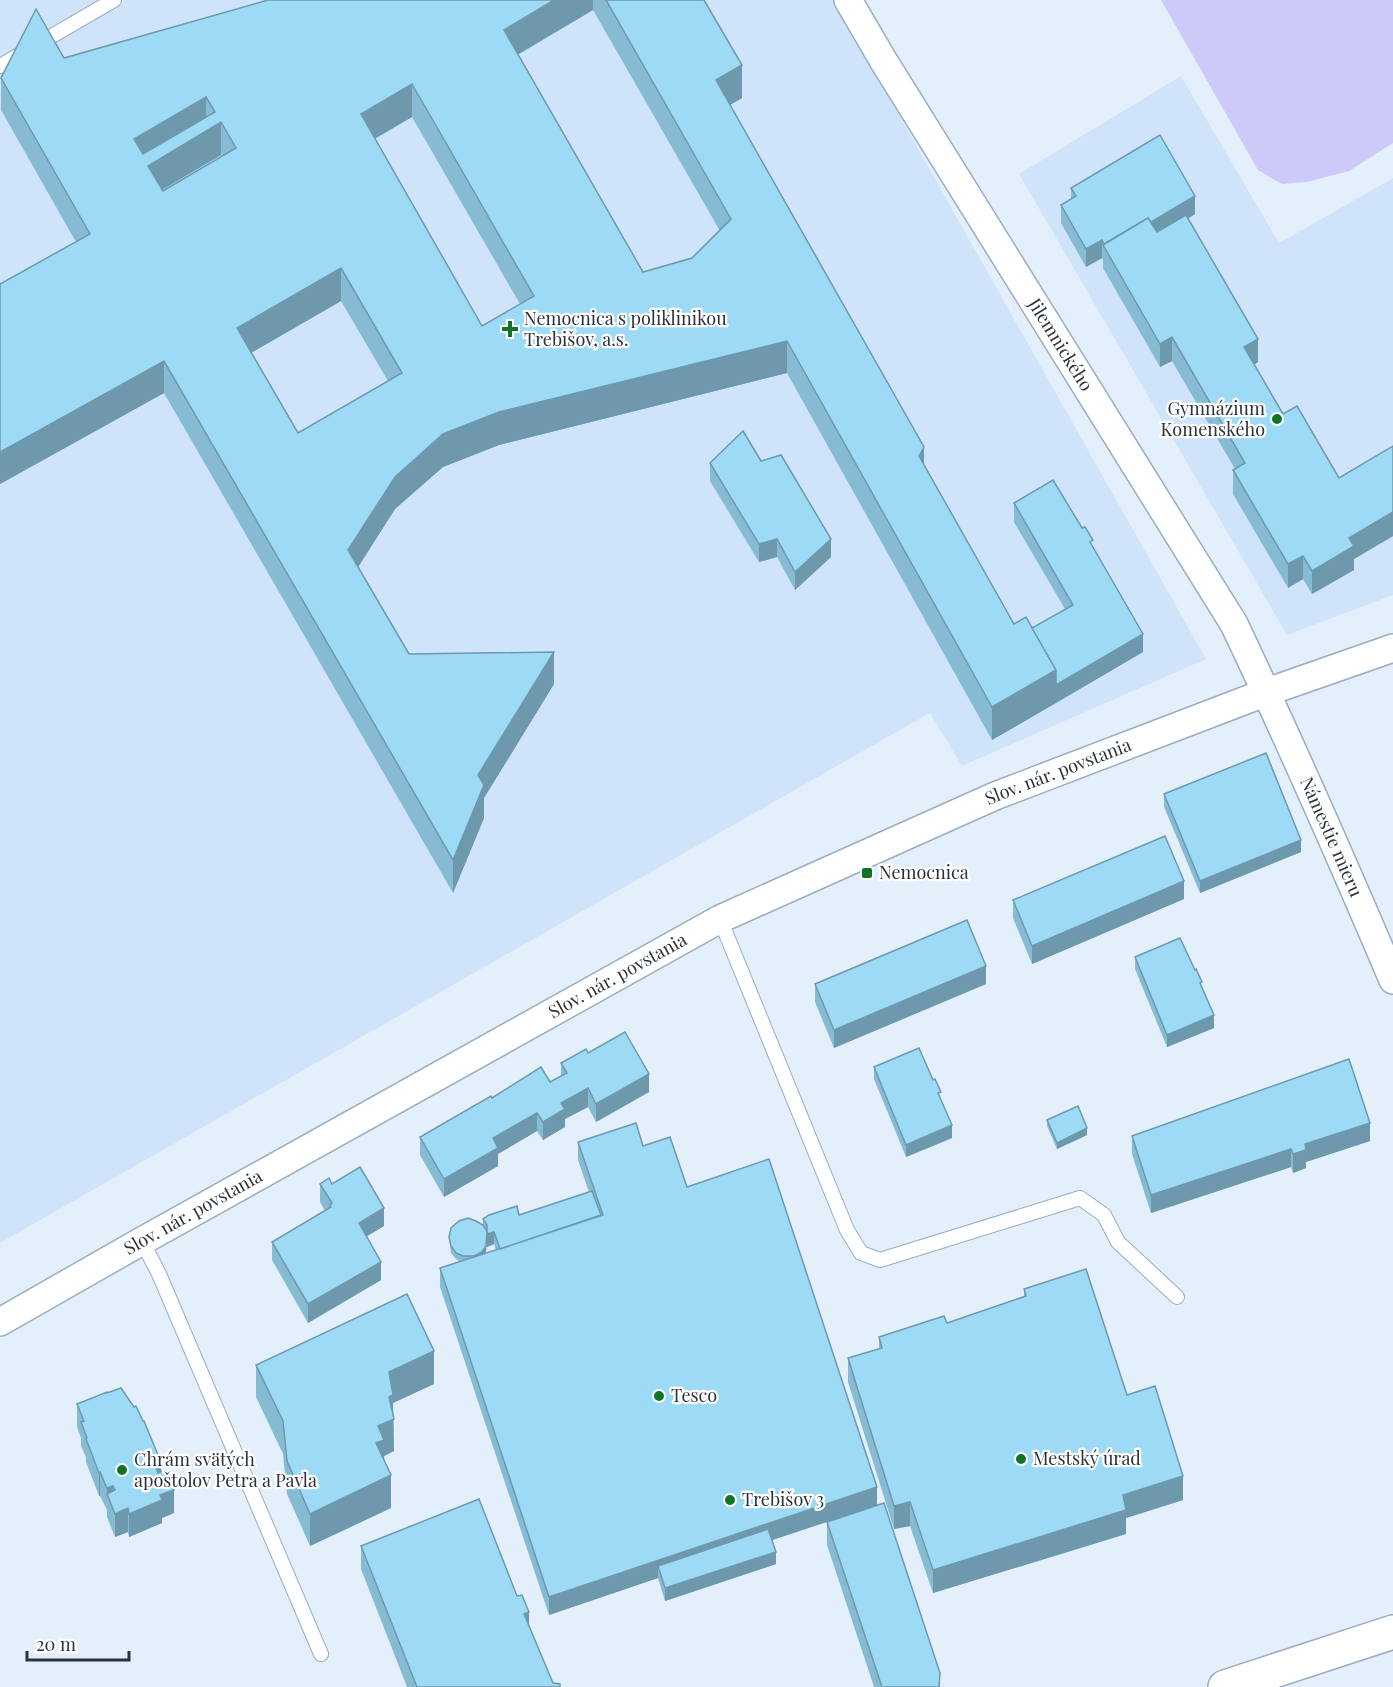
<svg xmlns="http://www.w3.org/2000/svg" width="1393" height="1687" viewBox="0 0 1393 1687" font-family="'Playfair Display',serif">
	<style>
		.built { fill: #cfe4fa }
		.grass { fill: #cdc9f9 }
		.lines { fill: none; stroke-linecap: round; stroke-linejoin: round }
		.lane-casing { stroke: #99adc1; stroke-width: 16 }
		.street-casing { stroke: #99adc1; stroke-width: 30 }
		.secondary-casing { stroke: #99adc1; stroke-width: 36 }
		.lane { stroke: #fff; stroke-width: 14 }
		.street { stroke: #fff; stroke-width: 27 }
		.secondary { stroke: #fff; stroke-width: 33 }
		.wall { fill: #87bbd4; fill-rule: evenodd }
		.shaded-wall { fill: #6e99ac }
		.building { fill: #9ddaf6; stroke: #6e99ac; stroke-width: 1.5; fill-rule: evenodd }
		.poi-dot { fill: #0f7425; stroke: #fff; stroke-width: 2 }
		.labels { text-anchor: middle; stroke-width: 4.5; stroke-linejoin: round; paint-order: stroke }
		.poi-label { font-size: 18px; fill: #2a323a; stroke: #fff; text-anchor: start }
		.street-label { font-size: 18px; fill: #2a323a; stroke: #fff }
	</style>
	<rect width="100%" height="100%" fill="#e3f0fc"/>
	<g class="built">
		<polygon points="0,0 834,0 1206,659 962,766 930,713 0,1243"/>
		<polygon points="1181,76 1279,243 1393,178 1393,595 1287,635 1019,174"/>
	</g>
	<polygon class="grass" points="1161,0 1393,0 1393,143 1349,171 1307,182 1282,184 1258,170"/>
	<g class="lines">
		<g class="lane-casing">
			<g id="lane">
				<polyline points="0,66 114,0"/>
				<polyline points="720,919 847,1230 861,1253 880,1260 1080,1198 1104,1215 1118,1242 1177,1297"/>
				<polyline points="142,1241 159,1274 321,1654"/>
			</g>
		</g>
		<g class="street-casing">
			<g id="street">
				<path id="s1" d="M 848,0 L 883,60 L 1234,624 C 1290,742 1342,860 1393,980"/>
				<path id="s2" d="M 0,1322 L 142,1241 L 720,919 L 995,796 L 1267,692 L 1393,648"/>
			</g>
		</g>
		<g class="secondary-casing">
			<polyline id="secondary" points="1225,1687 1393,1632"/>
		</g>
		<use href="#lane" class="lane"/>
		<use href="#street" class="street"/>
		<use href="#secondary" class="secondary"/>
	</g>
	<g class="wall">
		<path d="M 268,0 L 704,0 L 742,98 L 730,105 L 924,465 L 1014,624 L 1032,628 L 1065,609 L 1014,522 L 1014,503 L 1093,547 L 1143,652 L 992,740 L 787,373 L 499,445 L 443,467 L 395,509 L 358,567 L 409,654 L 554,684 L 484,798 L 484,818 L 453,893 L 164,393 L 0,484 L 0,284 L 76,242 L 1,110 L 1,78 L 64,58 ZM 593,10 L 720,231 L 692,258 L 643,272 L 518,54 ZM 412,117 L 520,304 L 482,326 L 375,138 ZM 221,155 L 222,156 L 163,191 L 163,190 ZM 341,301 L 388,381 L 298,433 L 251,353 Z"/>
		<polygon points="1071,188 1195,214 1188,219 1258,362 1254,365 1283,414 1339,478 1393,446 1393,536 1354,559 1354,570 1312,594 1303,579 1288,588 1233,494 1233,470 1235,469 1172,361 1160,367 1103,268 1103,260 1102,258 1086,267 1061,223 1061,205 1071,199"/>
		<polygon points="761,461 831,557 795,590 777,557 759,562 710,481 710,463"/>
		<polygon points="1164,794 1301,852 1200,893 1164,807"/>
		<polygon points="1184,899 1032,964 1013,918 1013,900"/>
		<polygon points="1135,957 1202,988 1214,1028 1167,1047 1135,969"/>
		<polygon points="815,984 986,984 834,1048 815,1002"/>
		<polygon points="588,1053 649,1092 596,1122 588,1107 565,1119 565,1127 543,1140 537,1131 498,1154 498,1166 444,1197 420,1155 420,1137 492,1098 550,1082 561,1076 561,1063"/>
		<polygon points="874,1067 941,1099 952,1138 906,1157 874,1079"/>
		<polygon points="1047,1120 1087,1135 1057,1149 1047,1126"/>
		<polygon points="1132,1136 1370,1141 1306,1162 1306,1168 1293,1173 1291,1167 1151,1213 1132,1154"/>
		<path d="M 578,1142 L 643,1146 L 687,1187 L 877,1505 L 940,1687 L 874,1687 L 827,1545 L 827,1522 L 772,1540 L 776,1564 L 665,1601 L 658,1578 L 549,1615 L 440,1287 L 440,1268 L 461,1262 L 456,1259 L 451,1253 L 449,1237 L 483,1225 L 483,1219 L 519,1215 L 589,1192 L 578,1160 ZM 487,1238 L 487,1247 L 494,1244 L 496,1250 L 485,1254 L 486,1252 Z"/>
		<polygon points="320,1184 332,1184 384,1226 367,1236 381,1280 308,1323 272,1260 272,1242 325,1211 320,1202"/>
		<polygon points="1024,1289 1127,1395 1183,1500 1126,1518 1126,1534 933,1593 910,1526 894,1529 848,1382 848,1358 879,1349 879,1337 947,1323 1024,1296"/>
		<polygon points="256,1365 434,1384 393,1403 394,1451 384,1456 391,1508 310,1546 287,1494 283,1454 256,1397"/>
		<polygon points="77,1404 158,1460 174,1513 162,1518 162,1523 129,1537 128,1532 115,1537 107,1517 107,1510 100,1496 99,1496 86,1462 86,1457 81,1446 81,1438 77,1427"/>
		<polygon points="361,1546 517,1596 553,1683 560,1687 407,1687 361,1569"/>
	</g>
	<g class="shaded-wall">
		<polygon points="554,0 593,0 593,10 504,63 504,30"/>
		<polygon points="742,65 742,98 716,113 716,80"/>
		<polygon points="412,84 412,117 361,147 361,114"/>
		<polygon points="206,97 206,130 134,172 134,139"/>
		<polygon points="221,122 221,155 148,198 148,166"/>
		<polygon points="1195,196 1195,214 1113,262 1106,248"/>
		<polygon points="1102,240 1102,258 1086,267 1086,249"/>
		<polygon points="341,268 341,301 237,361 237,328"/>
		<polygon points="1172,337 1172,361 1160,367 1160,344"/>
		<polygon points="1258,339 1258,362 1244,371 1244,347"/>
		<polygon points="787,341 787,373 499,445 443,467 395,509 348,583 348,550 395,477 443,434 499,412"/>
		<polygon points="164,361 164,393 0,484 0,452"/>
		<polygon points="924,447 924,479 919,456"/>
		<polygon points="1393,512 1393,536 1354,559 1354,570 1312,594 1312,571 1349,538"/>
		<polygon points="777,539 777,557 759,562 759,544"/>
		<polygon points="831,539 831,557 795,590 795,572"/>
		<polygon points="1303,556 1303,579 1288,588 1288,564"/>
		<polygon points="1143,634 1143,652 1056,703 1056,685"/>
		<polygon points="554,652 554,684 484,798 484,818 453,893 453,860 478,775"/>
		<polygon points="1056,670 1056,703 992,740 992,707"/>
		<polygon points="1301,840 1301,852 1200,893 1200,881"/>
		<polygon points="1184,881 1184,899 1032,964 1032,946"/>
		<polygon points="986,966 986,984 834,1048 834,1030"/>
		<polygon points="1214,1015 1214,1028 1167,1047 1167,1035"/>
		<polygon points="649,1074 649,1092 596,1122 596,1104"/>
		<polygon points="588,1088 588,1107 565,1119 565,1127 543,1140 543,1122 561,1103"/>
		<polygon points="537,1113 537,1131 498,1154 498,1166 444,1197 444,1179 493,1138"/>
		<polygon points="1370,1123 1370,1141 1306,1162 1306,1168 1293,1173 1293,1154 1305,1144"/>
		<polygon points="952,1125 952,1138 906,1157 906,1145"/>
		<polygon points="1087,1128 1087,1135 1057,1149 1057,1143"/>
		<polygon points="1291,1149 1291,1167 1151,1213 1151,1195"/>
		<polygon points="384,1208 384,1226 359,1241 359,1223"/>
		<polygon points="494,1232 494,1244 487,1247 487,1234"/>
		<polygon points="487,1238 486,1252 482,1258 474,1262 474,1256"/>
		<polygon points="381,1262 381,1280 308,1323 308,1304"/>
		<polygon points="434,1351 434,1384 393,1403 394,1451 384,1456 384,1472 376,1443 378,1426 389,1372"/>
		<polygon points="157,1455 158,1455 158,1467 161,1466 161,1490 156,1468"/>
		<polygon points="100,1472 100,1496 99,1496 99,1473"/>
		<polygon points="391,1475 391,1508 310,1546 310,1514"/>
		<polygon points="1183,1476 1183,1500 1126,1518 1126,1534 933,1593 933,1570 1123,1495"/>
		<polygon points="113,1486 113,1509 107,1495 107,1488"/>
		<polygon points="877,1487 877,1505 662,1577 658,1566 658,1578 549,1615 549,1597"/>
		<polygon points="174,1490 174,1513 162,1518 162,1523 129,1537 129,1514 160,1495"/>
		<polygon points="910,1502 910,1526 894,1529 894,1506"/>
		<polygon points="128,1508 128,1532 115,1537 115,1514"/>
		<polygon points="776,1552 776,1564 665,1601 665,1588"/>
		<polygon points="529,1612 529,1635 524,1614"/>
	</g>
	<g class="building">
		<path d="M 268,0 L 554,0 L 504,30 L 643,272 L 692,258 L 731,219 L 606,0 L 704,0 L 742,65 L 716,80 L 924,447 L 919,456 L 1014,624 L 1026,617 L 1056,670 L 992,707 L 787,341 L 499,412 L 443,434 L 395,477 L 348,550 L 409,654 L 554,652 L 478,775 L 484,785 L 453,860 L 164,361 L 0,452 L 0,284 L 90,234 L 1,78 L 36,9 L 64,58 ZM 412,84 L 534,296 L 482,326 L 361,114 ZM 206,97 L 215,112 L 143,154 L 134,139 ZM 221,122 L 236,148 L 163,191 L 148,166 ZM 341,268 L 402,373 L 298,433 L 237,328 Z"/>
		<polygon points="1160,135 1195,196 1151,222 1148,218 1104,244 1102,240 1086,249 1061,205 1076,196 1071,188"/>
		<polygon points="1186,215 1258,339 1244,347 1283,414 1297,406 1339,478 1393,446 1393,512 1349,538 1354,546 1312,571 1303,556 1288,564 1233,470 1245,463 1172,337 1160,344 1103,245 1148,218 1157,232"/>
		<polygon points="743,431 761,461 781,455 831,539 795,572 777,539 759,544 710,463"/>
		<polygon points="1053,480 1082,528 1085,527 1093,540 1090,542 1143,634 1056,685 1056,670 1032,628 1073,605 1014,503"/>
		<polygon points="1266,753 1301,840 1200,881 1164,794"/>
		<polygon points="1165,836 1184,881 1032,946 1013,900"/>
		<polygon points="967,920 986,966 834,1030 815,984"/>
		<polygon points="1180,938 1195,970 1196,969 1202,982 1200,983 1214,1015 1167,1035 1135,957"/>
		<polygon points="625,1032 649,1074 596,1104 588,1088 561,1103 565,1109 543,1122 537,1113 493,1138 498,1148 444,1179 420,1137 491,1096 492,1098 541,1067 550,1082 567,1073 561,1063 586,1049 588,1053"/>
		<polygon points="919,1048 933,1080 935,1079 941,1092 938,1093 952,1125 906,1145 874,1067"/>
		<polygon points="1349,1059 1370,1123 1305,1144 1306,1150 1293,1154 1291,1149 1151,1195 1132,1136"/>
		<polygon points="1078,1106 1087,1128 1057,1143 1047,1120"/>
		<polygon points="636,1123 643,1146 670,1137 687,1187 769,1159 877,1487 549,1597 440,1268 603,1215 578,1142"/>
		<polygon points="360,1167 384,1208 359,1223 381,1262 308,1304 272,1242 331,1207 330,1205 332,1203 320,1184 329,1178 332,1184"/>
		<polygon points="592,1191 601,1215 500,1249 494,1232 487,1234 487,1225 483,1219 489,1215 517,1206 519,1215"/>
		<polygon points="468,1218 476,1221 483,1225 487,1231 486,1246 482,1252 474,1256 463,1256 456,1253 451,1246 449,1237 451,1228 459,1221"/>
		<polygon points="1086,1269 1127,1395 1155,1386 1183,1476 1123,1495 1126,1510 933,1570 910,1502 894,1506 848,1358 882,1348 879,1337 944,1316 947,1323 1026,1296 1024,1289"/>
		<polygon points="407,1294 434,1351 389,1372 393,1395 389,1397 394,1419 378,1426 384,1440 376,1443 391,1475 310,1514 287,1461 283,1421 256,1365"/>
		<polygon points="121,1388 134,1407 136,1406 143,1421 144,1421 158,1455 157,1455 161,1466 156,1468 158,1473 165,1470 174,1490 160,1495 162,1500 129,1514 128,1508 115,1514 107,1494 115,1490 113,1486 107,1488 100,1472 99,1473 86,1439 87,1438 81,1422 84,1421 77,1404 107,1392 107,1393"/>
		<polygon points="479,1499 517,1596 522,1595 529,1612 524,1614 553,1683 560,1684 560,1687 417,1687 361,1546"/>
		<polygon points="884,1503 940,1673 939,1687 882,1687 827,1522"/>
		<polygon points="768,1529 776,1552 665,1588 658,1566"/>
	</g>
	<g class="poi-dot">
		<path d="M507 320h6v6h6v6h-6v6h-6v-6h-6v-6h6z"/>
		<circle cx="1277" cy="419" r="6"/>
		<rect x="861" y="867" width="12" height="12" rx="3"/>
		<circle cx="659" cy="1396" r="6"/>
		<circle cx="1021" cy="1459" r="6"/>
		<circle cx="122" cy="1470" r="6"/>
		<circle cx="730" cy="1500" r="6"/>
	</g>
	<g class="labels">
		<g class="poi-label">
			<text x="524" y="325">Nemocnica s poliklinikou<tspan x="524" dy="21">Trebišov, a.s.</tspan></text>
			<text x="1265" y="415" text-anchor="end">Gymnázium<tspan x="1265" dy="21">Komenského</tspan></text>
			<text x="879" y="879">Nemocnica</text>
			<text x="671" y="1402">Tesco</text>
			<text x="1033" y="1465">Mestský úrad</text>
			<text x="134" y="1466">Chrám svätých<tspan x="134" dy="21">apoštolov Petra a Pavla</tspan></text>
			<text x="742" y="1506">Trebišov 3</text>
		</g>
		<g class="street-label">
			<text dy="6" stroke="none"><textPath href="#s1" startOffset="405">Jilemnického</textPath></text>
			<text dy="6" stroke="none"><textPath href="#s2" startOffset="1194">Slov. nár. povstania</textPath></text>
			<text dy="6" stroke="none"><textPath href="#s1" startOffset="968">Námestie mieru</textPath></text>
			<text dy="6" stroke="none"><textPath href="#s2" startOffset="708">Slov. nár. povstania</textPath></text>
			<text dy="6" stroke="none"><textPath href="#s2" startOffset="222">Slov. nár. povstania</textPath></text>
		</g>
	</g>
	<path d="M27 1651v9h102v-9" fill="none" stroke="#2a323a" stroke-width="3"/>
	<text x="36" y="1651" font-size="18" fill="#2a323a" stroke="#ffffff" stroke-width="4.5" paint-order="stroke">20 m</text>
</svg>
